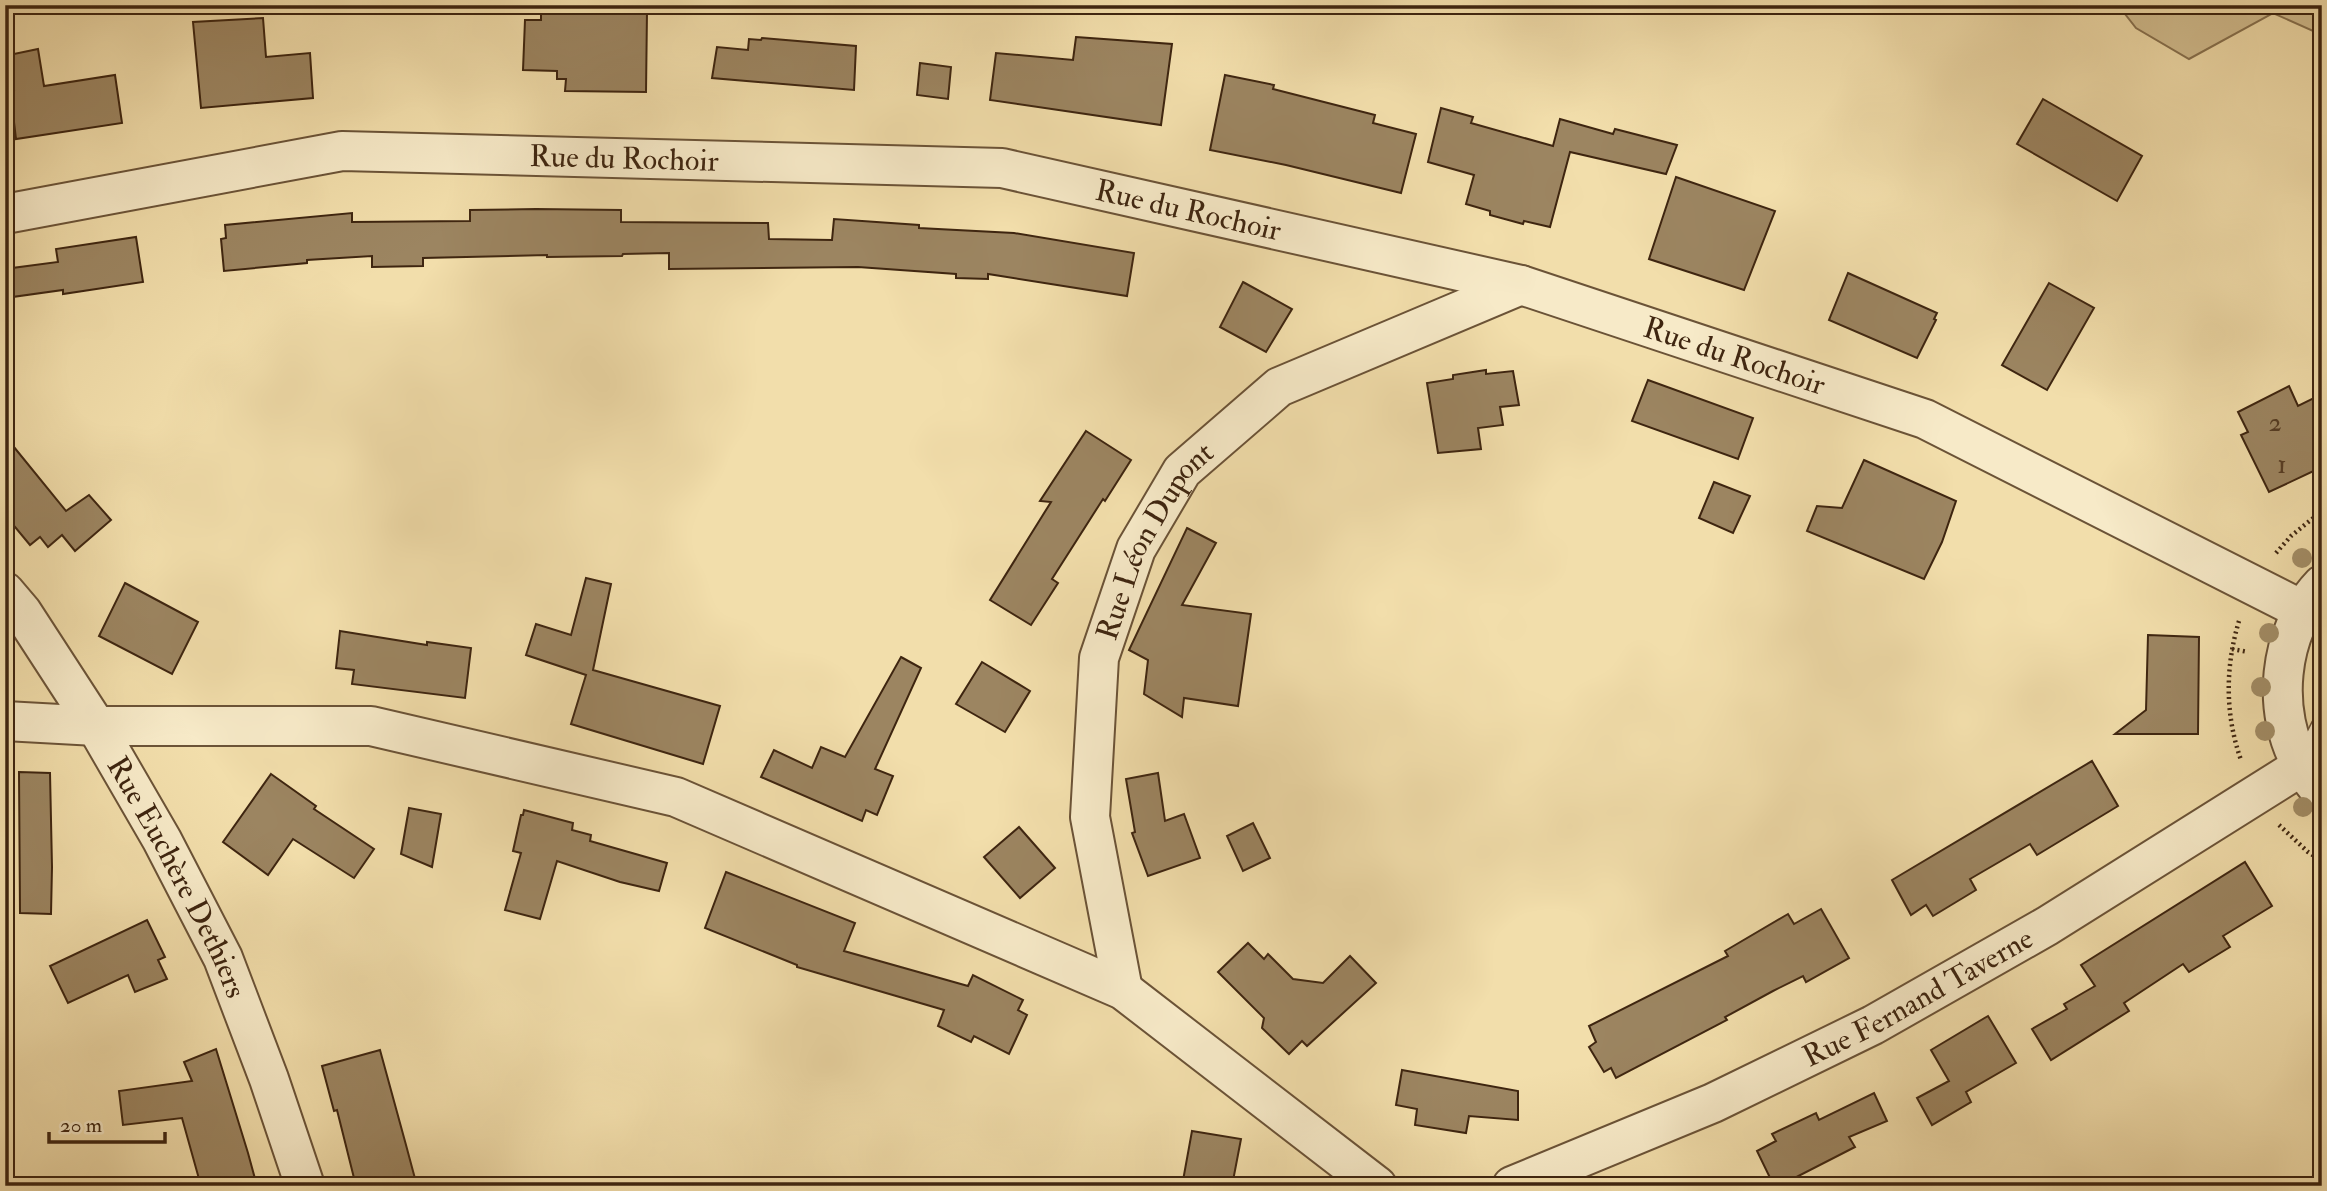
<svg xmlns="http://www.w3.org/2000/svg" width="2327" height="1191" viewBox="0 0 2327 1191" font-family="'IM FELL Double Pica',serif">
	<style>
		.green { fill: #d3bf91; stroke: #887250; stroke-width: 2 }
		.building { fill: #9c8561; stroke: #3e2510; stroke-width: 2 }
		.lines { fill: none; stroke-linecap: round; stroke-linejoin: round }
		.service-casing { stroke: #6b5337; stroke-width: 24 }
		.minor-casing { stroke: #6b5337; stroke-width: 42 }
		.tertiary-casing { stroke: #6b5337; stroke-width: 42 }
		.path { stroke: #3e2510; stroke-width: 4.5; stroke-dasharray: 2 3.5; stroke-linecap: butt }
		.service { stroke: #f7eac8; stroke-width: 21 }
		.minor { stroke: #f7eac8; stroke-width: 38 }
		.tertiary { stroke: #f7eac8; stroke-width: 38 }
		.tree { fill: #a38e67 }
		.labels { text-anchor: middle; stroke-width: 5; stroke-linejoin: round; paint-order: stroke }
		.number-label { font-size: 26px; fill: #563d24 }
		.street-label { font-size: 30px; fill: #3e2510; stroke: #f7eac8 }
	</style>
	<rect width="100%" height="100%" fill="#f2deab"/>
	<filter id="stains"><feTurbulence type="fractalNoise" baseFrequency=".00286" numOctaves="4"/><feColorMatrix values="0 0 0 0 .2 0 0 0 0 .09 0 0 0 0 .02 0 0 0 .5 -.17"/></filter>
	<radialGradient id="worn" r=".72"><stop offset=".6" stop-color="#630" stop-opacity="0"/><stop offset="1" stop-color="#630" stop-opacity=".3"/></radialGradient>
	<polygon class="green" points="2118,5 2322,5 2322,35 2273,13 2189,59 2136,28"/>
	<g class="building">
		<polygon points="541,5 602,5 602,11 647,11 646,92 565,91 566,79 557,79 557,71 523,70 525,20 541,20"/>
		<polygon points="263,18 266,57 310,53 313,98 201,108 193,22"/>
		<polygon points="1076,37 1172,44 1161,125 990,100 996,53 1073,60"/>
		<polygon points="762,38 856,46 854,90 712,78 717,47 748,50 749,39 761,40"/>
		<polygon points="38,49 44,86 115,75 122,123 16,139 14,122 5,123 5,92 14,90 9,55"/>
		<polygon points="920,63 951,67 948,99 917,95"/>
		<polygon points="1225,75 1274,85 1273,89 1375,115 1373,123 1416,134 1401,193 1286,165 1210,150"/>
		<polygon points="2043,99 2142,156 2117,201 2017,144"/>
		<polygon points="1441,108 1473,117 1471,123 1553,146 1560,119 1613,134 1615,129 1677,145 1666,174 1570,152 1550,227 1524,221 1523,224 1490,215 1490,211 1466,204 1474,175 1428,162"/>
		<polygon points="1676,177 1775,211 1744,290 1649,259"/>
		<polygon points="536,209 621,210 621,222 768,223 769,239 832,240 834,219 919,225 919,228 1014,233 1134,253 1127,296 988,274 988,279 956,278 956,274 858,267 669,269 669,253 623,254 622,256 547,257 547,255 423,258 423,266 372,267 372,256 307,260 307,263 224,271 221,239 226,238 225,225 352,213 352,222 470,221 470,210"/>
		<polygon points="136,237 143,282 63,294 63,290 5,298 5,269 58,262 56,249"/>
		<polygon points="1848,273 1937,313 1934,319 1936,320 1917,358 1829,320"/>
		<polygon points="1243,282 1292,309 1266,352 1220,327"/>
		<polygon points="2049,283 2094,308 2047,390 2002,365"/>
		<polygon points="1486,370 1486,374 1513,371 1519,405 1500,407 1503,425 1478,428 1481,449 1438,453 1427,383 1453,379 1453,375"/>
		<polygon points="1648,380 1753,418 1738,459 1632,421"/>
		<polygon points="2289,386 2298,406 2322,394 2322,467 2269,492 2241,435 2248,432 2238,412"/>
		<polygon points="1086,431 1131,460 1105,501 1103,499 1052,579 1058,583 1031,625 990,600 1051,502 1040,501"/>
		<polygon points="5,436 66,511 89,495 111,520 75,551 62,535 48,547 40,537 30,545 5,515"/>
		<polygon points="1864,460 1956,501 1942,542 1924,579 1807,531 1817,506 1842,508"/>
		<polygon points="1714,482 1750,496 1733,533 1699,518"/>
		<polygon points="1187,528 1216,543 1182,605 1251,614 1238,706 1184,698 1182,717 1144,694 1148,660 1129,650"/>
		<polygon points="586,578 611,584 593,670 720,706 703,764 571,724 586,675 526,655 536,624 571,635"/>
		<polygon points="125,583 198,622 172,674 99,636"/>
		<polygon points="340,631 427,645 427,642 471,648 465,698 352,684 354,670 336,668"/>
		<polygon points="2148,635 2199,637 2198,734 2115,734 2146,710"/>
		<polygon points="901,657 921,668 875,769 893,776 877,815 866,810 862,821 761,777 774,750 812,768 821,747 845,757"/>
		<polygon points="982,662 1030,691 1005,732 956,704"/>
		<polygon points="2092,761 2118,806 2037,855 2030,844 1970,879 1976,890 1933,916 1926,905 1911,915 1892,880"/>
		<polygon points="19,772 50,773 52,867 51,914 20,913"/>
		<polygon points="1158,773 1165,821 1184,814 1200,858 1148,876 1132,833 1135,832 1126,779"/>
		<polygon points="271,774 316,806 314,809 374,849 354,878 293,839 268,875 223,842"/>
		<polygon points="409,808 441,814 432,867 401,854"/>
		<polygon points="524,810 573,823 572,830 591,835 590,841 667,863 659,891 620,882 557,861 540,919 505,910 521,853 513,851 521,815 523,815"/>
		<polygon points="1253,823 1270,858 1243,871 1227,836"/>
		<polygon points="1019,827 1055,868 1020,898 984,857"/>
		<polygon points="2245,862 2272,906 2223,936 2230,947 2189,972 2183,964 2124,1003 2129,1011 2051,1060 2032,1029 2067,1009 2064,1004 2095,986 2081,965"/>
		<polygon points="726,872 855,923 844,951 968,986 973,975 1023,1000 1018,1010 1027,1015 1009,1054 974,1036 971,1042 938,1026 944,1010 797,967 797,965 705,928"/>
		<polygon points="1821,909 1849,958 1806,982 1803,976 1773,991 1725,1017 1727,1020 1616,1078 1611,1068 1604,1072 1589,1047 1596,1042 1589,1026 1728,956 1725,951 1788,914 1794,924"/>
		<polygon points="147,920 165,957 158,960 167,979 135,992 128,975 68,1003 50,966"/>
		<polygon points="1248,943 1264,959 1268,954 1293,979 1323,983 1350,956 1376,983 1307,1046 1302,1041 1289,1054 1262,1028 1264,1018 1218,972"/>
		<polygon points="1988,1016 2016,1063 1966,1092 1971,1102 1932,1125 1917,1098 1949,1081 1931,1050"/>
		<polygon points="216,1049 248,1153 257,1186 201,1186 182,1118 123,1125 119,1091 192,1081 184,1062"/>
		<polygon points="380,1050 406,1145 417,1186 356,1186 337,1110 334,1111 322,1066"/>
		<polygon points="1402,1070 1518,1091 1518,1120 1469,1116 1466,1133 1415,1125 1417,1109 1396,1105"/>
		<polygon points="1874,1093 1887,1121 1849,1137 1855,1147 1779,1186 1774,1186 1757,1151 1776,1141 1772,1134 1816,1113 1819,1120"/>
		<polygon points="1192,1131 1241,1139 1232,1186 1182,1186"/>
	</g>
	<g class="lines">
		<g class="service-casing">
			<polyline id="service" points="2302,766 2322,727"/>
		</g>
		<g class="minor-casing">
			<g id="minor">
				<path id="s1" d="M 5,214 L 342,151 L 1002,168 L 1521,285 L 1925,419 L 2304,611"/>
				<path id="s2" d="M 5,592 L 22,612 L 96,726 L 162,840 L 223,958 L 269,1079 L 305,1186"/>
				<polyline points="5,721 96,726 371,726 676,797 1123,990 1377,1186"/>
				<path id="s3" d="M 1123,990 L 1090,817 L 1099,658 L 1136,549 L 1182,471 L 1279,387 L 1521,285"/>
				<path id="s4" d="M 1512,1186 L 1713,1103 L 1873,1025 L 2047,926 L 2302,766"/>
			</g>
		</g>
		<g class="tertiary-casing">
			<path id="tertiary" d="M 2322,585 C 2278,631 2270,713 2303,767 C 2308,776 2315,784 2322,793"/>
		</g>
		<g class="path">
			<polyline points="2276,553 2291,536 2322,511"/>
			<path d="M 2239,621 C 2225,667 2225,715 2241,760"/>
			<polyline points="2232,649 2248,652"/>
			<polyline points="2279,825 2308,852 2322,861"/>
		</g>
		<use href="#service" class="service"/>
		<use href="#minor" class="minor"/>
		<use href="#tertiary" class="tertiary"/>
	</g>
	<g class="tree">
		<circle cx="2302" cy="558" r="10"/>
		<circle cx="2269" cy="633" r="10"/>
		<circle cx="2261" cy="687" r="10"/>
		<circle cx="2265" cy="731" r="10"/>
		<circle cx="2303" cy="807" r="10"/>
	</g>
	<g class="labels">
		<g class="number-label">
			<text x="2275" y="431">2</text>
			<text x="2282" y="473">1</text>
		</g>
		<g class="street-label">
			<text dy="10" stroke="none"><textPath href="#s1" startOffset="625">Rue du Rochoir</textPath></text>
			<text dy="10" stroke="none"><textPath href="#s1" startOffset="1194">Rue du Rochoir</textPath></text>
			<text dy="10" stroke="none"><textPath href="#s1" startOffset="1760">Rue du Rochoir</textPath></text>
			<text dy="10" stroke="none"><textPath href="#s3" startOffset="466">Rue Léon Dupont</textPath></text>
			<text dy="10" stroke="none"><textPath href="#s2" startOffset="334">Rue Euchère Dethiers</textPath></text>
			<text dy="10" stroke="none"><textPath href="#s4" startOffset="448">Rue Fernand Taverne</textPath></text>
		</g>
	</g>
	<rect width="2327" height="1191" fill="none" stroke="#f2deab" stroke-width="28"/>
	<rect x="7" y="7" width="2313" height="1177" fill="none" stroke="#3e2510" stroke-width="3.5"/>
	<rect x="14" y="14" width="2299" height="1163" fill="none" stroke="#3e2510" stroke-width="2"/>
	<path d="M49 1132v10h116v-10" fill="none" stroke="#3e2510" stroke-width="3.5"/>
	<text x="60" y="1132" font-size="21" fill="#3e2510" stroke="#f7eac8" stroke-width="5" paint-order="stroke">20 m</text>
	<rect width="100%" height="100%" filter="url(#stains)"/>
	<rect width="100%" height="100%" fill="url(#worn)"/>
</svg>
